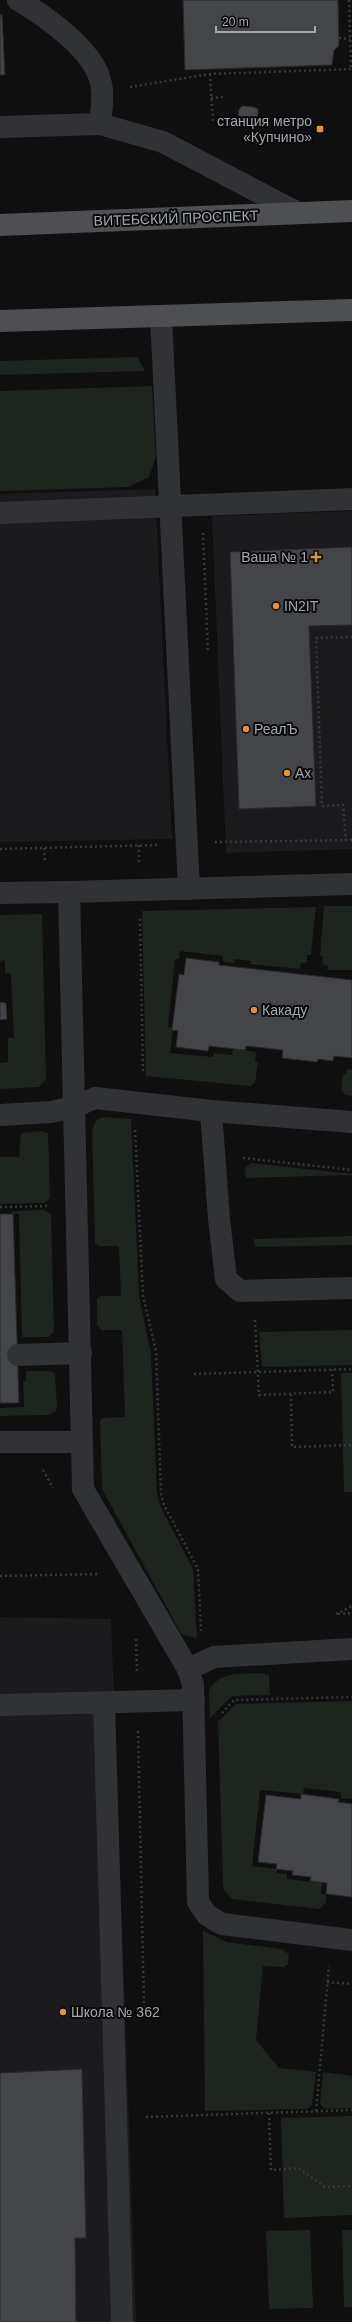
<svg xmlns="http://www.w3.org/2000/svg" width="352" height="2322" viewBox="0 0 352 2322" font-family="Arial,sans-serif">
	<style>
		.built { fill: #1b1b1d }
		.green { fill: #1e241e }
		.building { fill: #434548; stroke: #29292c }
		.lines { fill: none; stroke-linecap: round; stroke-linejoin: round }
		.path { stroke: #37383c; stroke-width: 2.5; stroke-dasharray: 2 3; stroke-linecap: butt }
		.minor { stroke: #313235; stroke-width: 22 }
		.major { stroke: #4d4f53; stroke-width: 22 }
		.poi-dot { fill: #db963c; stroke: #0a0a0b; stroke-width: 1.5 }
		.labels { text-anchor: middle; stroke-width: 4; stroke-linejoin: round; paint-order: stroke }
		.poi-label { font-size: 14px; fill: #a2a7af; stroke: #0a0a0b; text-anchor: start }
		.street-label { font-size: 14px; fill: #a2a7af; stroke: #0a0a0b }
	</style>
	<rect width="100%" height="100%" fill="#0f0f10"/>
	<g class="built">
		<polygon points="155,489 172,839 0,842 0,494"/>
		<polygon points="352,511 352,849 226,853 212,516"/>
		<polygon points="0,1617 111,1619 136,2322 0,2322"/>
	</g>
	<g class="green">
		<polygon points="137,357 145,371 0,375 0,361"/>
		<polygon points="152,386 156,456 149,477 128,487 0,491 0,391"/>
		<polygon points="324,906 352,906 352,970 327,970 328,966 322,964 323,957 320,956"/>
		<polygon points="316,907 311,955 307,955 307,963 301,963 300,969 250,964 251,961 235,959 234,963 223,962 223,956 180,951 179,959 175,959 168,1027 173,1028 170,1053 213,1057 214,1053 232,1055 233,1048 256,1052 255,1061 258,1062 255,1083 250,1086 146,1076 142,911"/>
		<polygon points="42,914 46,1079 39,1087 0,1089 0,1063 8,1062 8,1038 14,1038 11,974 5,973 5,960 0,961 0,915"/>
		<polygon points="347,1069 352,1070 352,1096 345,1095 341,1090 343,1074 346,1074"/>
		<polygon points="104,1117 131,1119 139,1296 151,1354 157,1494 160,1506 193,1569 197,1638 182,1635 102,1489 100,1421 103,1418 125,1417 122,1330 102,1330 97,1325 97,1299 101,1296 121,1296 119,1246 99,1246 95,1243 92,1130 96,1120"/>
		<polygon points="41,1131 48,1133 50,1198 45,1203 0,1204 0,1157 19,1157 21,1133"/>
		<polygon points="251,1163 352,1174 352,1175 246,1178 245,1168"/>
		<polygon points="45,1210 51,1215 54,1331 49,1337 22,1337 19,1214 12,1214 12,1211"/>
		<polygon points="352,1236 352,1245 255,1247 254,1239"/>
		<polygon points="352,1330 352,1365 262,1367 259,1332"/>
		<polygon points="26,1371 50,1371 55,1374 57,1407 55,1412 47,1415 0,1416 0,1408 24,1407 23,1382 26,1381"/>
		<polygon points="341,1373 352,1373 352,1492 344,1492"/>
		<path d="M 262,1673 L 269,1675 L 270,1695 L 232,1696 L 210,1718 L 209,1691 C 218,1671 241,1674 262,1673 Z"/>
		<polygon points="352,1701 352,1799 341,1798 341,1792 304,1788 303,1794 260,1790 252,1866 277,1869 277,1873 287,1874 287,1879 322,1883 321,1894 326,1895 326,1902 320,1909 232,1899 224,1890 223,1883 218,1722 236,1704"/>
		<polygon points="203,1931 227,1942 281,1949 289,1954 288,1964 284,1967 263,1966 256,2040 279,2068 316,2072 312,2105 307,2109 205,2111"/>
		<polygon points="323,2072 352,2076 352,2108 325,2109 320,2104"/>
		<polygon points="352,2116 352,2215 284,2218 281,2118"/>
		<polygon points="310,2230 313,2308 269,2309 266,2231"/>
		<polygon points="342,2230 352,2230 352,2307 344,2307"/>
	</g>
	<g class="building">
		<polygon points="183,0 338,0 339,46 334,50 332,65 185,70"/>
		<polygon points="0,15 2,15 5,75 0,75"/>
		<polygon points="242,106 254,107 258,109 258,116 254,119 242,119 238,116 239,109"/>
		<polygon points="352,547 352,625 309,626 316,806 239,809 230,552"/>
		<polygon points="186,958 219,962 219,965 352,980 352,1058 334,1056 333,1061 318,1059 317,1062 282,1058 283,1050 246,1046 245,1050 209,1046 208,1051 176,1047 178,1031 172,1030 179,974 184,975"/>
		<polygon points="0,1002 6,1003 7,1019 0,1020"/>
		<polygon points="0,1214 13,1214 19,1403 0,1403"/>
		<polygon points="301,1794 339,1799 338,1802 352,1804 352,1897 326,1894 327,1883 310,1881 311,1877 292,1875 293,1871 276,1869 277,1864 258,1862 266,1795 301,1799"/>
		<polygon points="82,2069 86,2238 75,2238 76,2322 0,2322 0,2073"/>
	</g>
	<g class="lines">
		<g class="path">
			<polyline points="349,0 351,69"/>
			<polyline points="339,38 350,39"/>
			<polyline points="210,74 213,122"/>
			<polyline points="130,87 210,74 352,69"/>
			<polyline points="211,98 225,97"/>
			<polyline points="203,533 208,652"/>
			<polyline points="346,841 343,805 322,806 316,638 352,637"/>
			<polyline points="215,842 352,840"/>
			<polyline points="139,845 139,862"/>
			<polyline points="44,848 45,863"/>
			<polyline points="0,849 158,845"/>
			<polyline points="140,919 143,1074"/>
			<polyline points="135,1130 143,1296 156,1351 161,1493 164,1505 198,1569 201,1631"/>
			<polyline points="243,1158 352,1170"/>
			<polyline points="0,1207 48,1206"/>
			<polyline points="255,1320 259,1395 333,1392 332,1369"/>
			<polyline points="194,1374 352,1369"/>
			<polyline points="291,1394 292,1447 352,1445"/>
			<polyline points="43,1470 53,1488"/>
			<polyline points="0,1576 99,1574"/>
			<polyline points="336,1614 352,1606"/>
			<polyline points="338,1614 352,1613"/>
			<polyline points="136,1639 137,1674"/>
			<polyline points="222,1713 234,1700 352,1697"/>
			<polyline points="138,1731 144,2008"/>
			<polyline points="327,1982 352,1984"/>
			<polyline points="316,2111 329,1966"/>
			<polyline points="269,2113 271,2170 298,2168 325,2187 352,2186"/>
			<polyline points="146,2117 352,2110"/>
		</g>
		<g class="minor">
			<path d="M 18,0 C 45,16 96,51 101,84 C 104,96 101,112 100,124"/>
			<polyline points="0,127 100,124 163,142 298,213"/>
			<polyline points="161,317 189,889"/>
			<polyline points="0,513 352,499"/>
			<polyline points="352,884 69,892 83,1489 188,1669 193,1685 198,1902 207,1915 222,1924 352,1940"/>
			<polyline points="0,893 69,892"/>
			<polyline points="211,1111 219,1219 226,1279 240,1291 352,1288"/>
			<polyline points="0,1115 51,1112 74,1107 95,1098 211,1111 352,1122"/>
			<polyline points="18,1355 81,1353"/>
			<polyline points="0,1442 81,1442"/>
			<polyline points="188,1669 214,1657 352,1649"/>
			<polyline points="104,1703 122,2322"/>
			<polyline points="0,1705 194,1700"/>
		</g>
		<g class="major">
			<polyline points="0,225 352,211"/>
			<polyline points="0,321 352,310"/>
		</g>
	</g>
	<g class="poi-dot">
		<rect x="316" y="125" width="8" height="8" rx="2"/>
		<path d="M314 551h4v4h4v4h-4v4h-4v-4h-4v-4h4z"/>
		<circle cx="276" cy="606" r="4"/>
		<circle cx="246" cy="729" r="4"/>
		<circle cx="287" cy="773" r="4"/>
		<circle cx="254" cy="1010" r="4"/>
		<circle cx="63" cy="2012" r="4"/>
	</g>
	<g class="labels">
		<g class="poi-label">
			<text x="312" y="126" text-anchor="end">станция метро<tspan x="312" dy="16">«Купчино»</tspan></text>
			<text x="308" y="562" text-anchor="end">Ваша № 1</text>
			<text x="284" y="611">IN2IT</text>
			<text x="254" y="734">РеалЪ</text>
			<text x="295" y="778">Ах</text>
			<text x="262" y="1015">Какаду</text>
			<text x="71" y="2017">Школа № 362</text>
		</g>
		<g class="street-label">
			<text transform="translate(176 218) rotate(-2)" y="5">ВИТЕБСКИЙ ПРОСПЕКТ</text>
		</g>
	</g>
	<path d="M216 26v6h99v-6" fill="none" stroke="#a2a7af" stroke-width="2"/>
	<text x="222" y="26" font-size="12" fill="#a2a7af" stroke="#0a0a0b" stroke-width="3" paint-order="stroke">20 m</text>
</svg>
